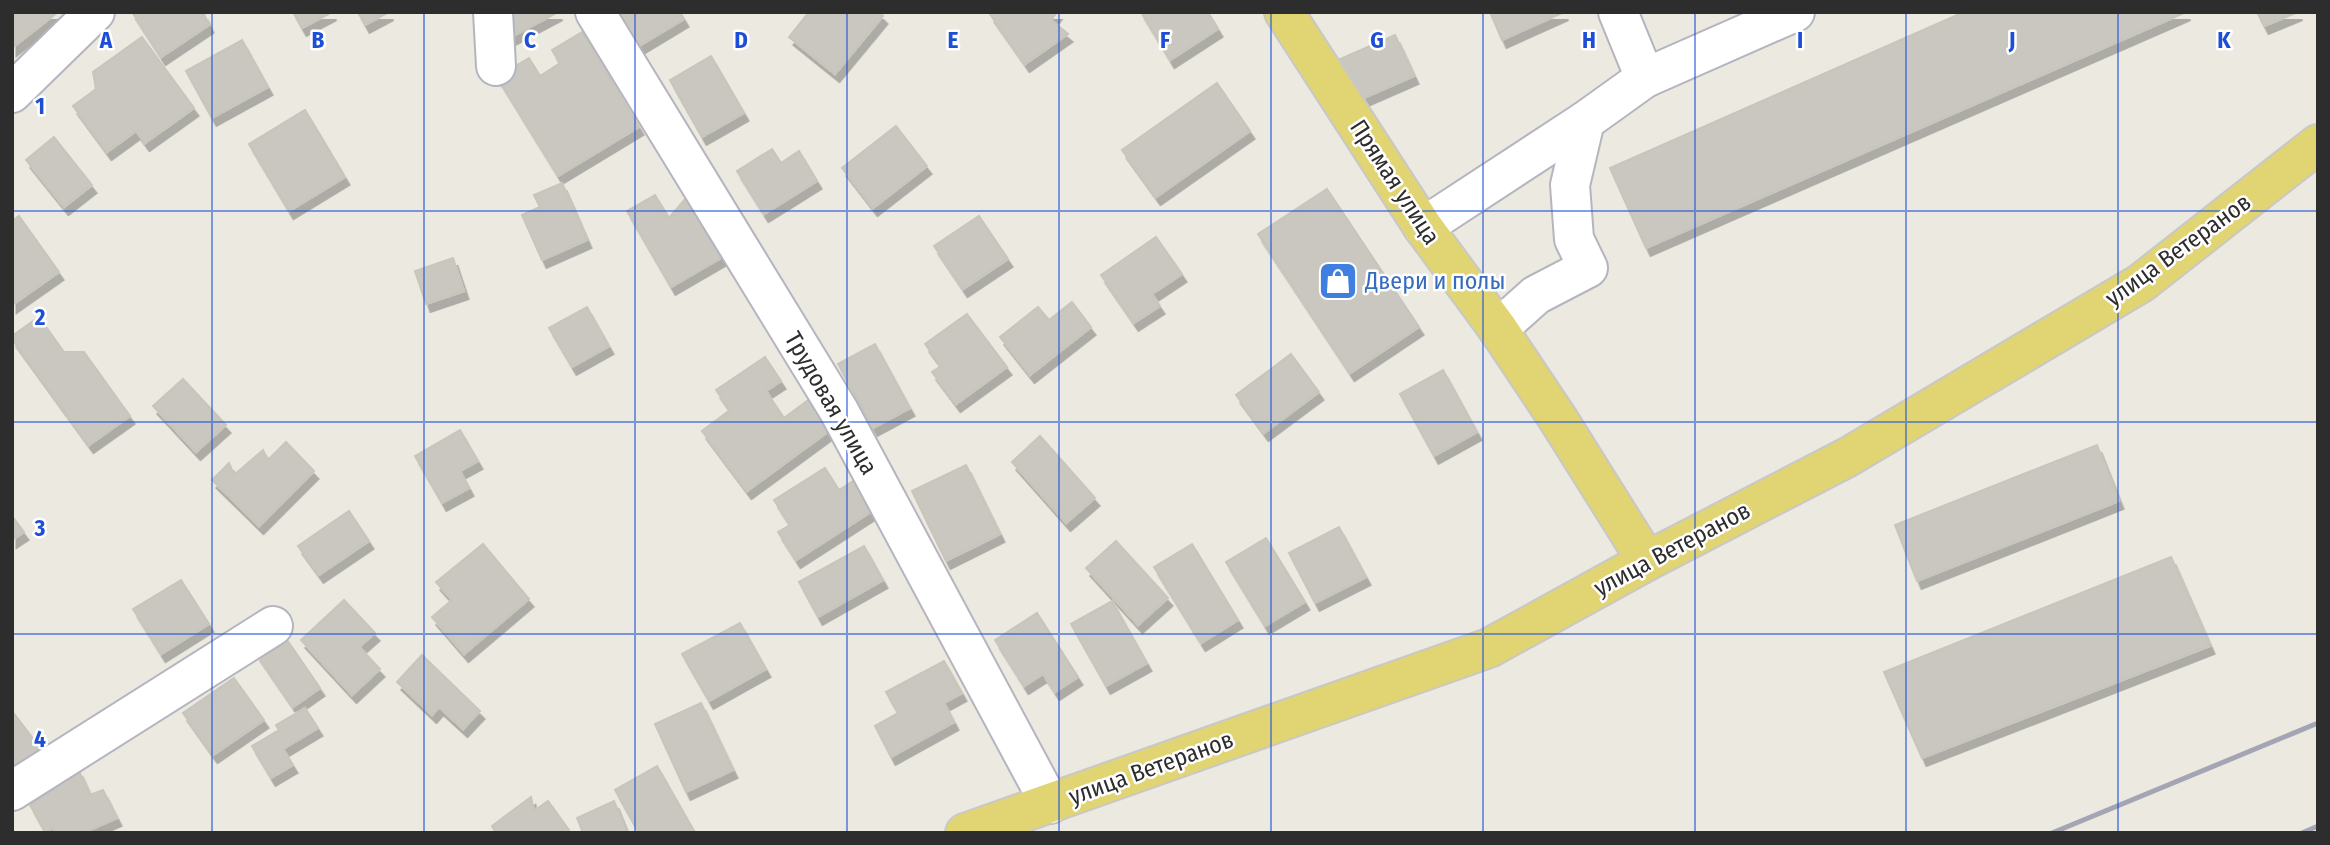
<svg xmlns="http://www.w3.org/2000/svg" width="2330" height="845" viewBox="0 0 2330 845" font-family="'Fira Sans Condensed',sans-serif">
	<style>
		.building { fill: #c9c7bf; stroke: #c8c5bb; stroke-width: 2; filter: url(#shadow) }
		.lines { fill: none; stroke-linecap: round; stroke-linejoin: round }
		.minor-casing { stroke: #b4b5bf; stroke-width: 42 }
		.major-casing { stroke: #c8c8c8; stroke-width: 42 }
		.minor { stroke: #fff; stroke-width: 38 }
		.major { stroke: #e1d472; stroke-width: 38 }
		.rail { stroke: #a4a5b4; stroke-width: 5 }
		.grid { fill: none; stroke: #1d4ed8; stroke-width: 2; stroke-opacity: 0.55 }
		.labels { text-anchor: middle; stroke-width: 5; stroke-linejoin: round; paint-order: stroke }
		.street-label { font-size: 24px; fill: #2d2d2d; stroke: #fff }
		.shop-label { font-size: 24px; fill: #366cbe; stroke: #fff; text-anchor: start }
		.grid-label { font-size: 23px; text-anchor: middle; font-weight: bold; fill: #1d4ed8; stroke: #fff; stroke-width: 5; stroke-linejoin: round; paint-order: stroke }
	</style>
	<defs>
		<filter id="shadow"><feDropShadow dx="4.5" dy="8" stdDeviation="0" flood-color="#0004"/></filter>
	</defs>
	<rect width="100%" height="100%" fill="#ece9e1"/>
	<g class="building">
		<polygon points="12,12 58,12 12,48"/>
		<polygon points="132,12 203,12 209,25 161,57"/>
		<polygon points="293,12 332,12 302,28"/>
		<polygon points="358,12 389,12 365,25"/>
		<polygon points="507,12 558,12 511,37"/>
		<polygon points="607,12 680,12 684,19 631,51"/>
		<polygon points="809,12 879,12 883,16 835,74 789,37"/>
		<polygon points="992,12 1057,12 1051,20 1068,34 1025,64 990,14"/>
		<polygon points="1141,12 1208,12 1218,29 1170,60"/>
		<polygon points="1490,12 1564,12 1502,40"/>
		<polygon points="1964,12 2186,12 1646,248 1610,168"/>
		<polygon points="2257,12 2298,12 2264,26"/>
		<polygon points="582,32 639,127 558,176 497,77 529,58 540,76 560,63 552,50"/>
		<polygon points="1395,35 1414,76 1357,101 1338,60"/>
		<polygon points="142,37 194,108 145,143 136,131 107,152 73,106 96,89 93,72"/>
		<polygon points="242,40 268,87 212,118 186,71"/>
		<polygon points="711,56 744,113 702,137 670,80"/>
		<polygon points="1217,83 1250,131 1156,197 1122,150"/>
		<polygon points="305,110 345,177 289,211 249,144"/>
		<polygon points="896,126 927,166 873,208 842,168"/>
		<polygon points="54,137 92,185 64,207 26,160"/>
		<polygon points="772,149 781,163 799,151 817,181 764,214 737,171"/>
		<polygon points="562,183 587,240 542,260 522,215 540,207 534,195"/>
		<polygon points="1327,189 1419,327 1350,373 1258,234"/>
		<polygon points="655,195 669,218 686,198 721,258 671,287 627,211"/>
		<polygon points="19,216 59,272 12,305 12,221"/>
		<polygon points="979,216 1008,259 963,289 934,246"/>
		<polygon points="1156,237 1182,274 1152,294 1160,306 1134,323 1101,275"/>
		<polygon points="453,258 464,291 426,304 415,271"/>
		<polygon points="1072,302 1091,327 1030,375 1000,337 1038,307 1049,320"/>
		<polygon points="587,307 609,346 572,367 549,328"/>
		<polygon points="967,314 1007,367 956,404 932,372 941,366 925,344"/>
		<polygon points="39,317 64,352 84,352 130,416 89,445 12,339 12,336"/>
		<polygon points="875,344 910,408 873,428 838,364"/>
		<polygon points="1291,354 1319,392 1264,433 1236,395"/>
		<polygon points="765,357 781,381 766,391 784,418 811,398 829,431 747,491 702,431 730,410 716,390"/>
		<polygon points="1443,370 1477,432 1434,456 1400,394"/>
		<polygon points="183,379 226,425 196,452 153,406"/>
		<polygon points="460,430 478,461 460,471 469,488 442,503 415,456"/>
		<polygon points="1040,436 1095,498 1066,523 1012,462"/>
		<polygon points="286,442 314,471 259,526 212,480 229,463 234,475 263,450 268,460"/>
		<polygon points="2097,445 2119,501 1917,581 1895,525"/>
		<polygon points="966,465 1000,534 946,561 912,491"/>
		<polygon points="825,468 839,490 861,476 880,506 796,560 778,532 790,525 774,500"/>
		<polygon points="349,511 369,541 319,575 298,546"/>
		<polygon points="12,516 24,532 12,540"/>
		<polygon points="1339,527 1366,577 1315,603 1289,553"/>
		<polygon points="1266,538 1305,602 1265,626 1226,562"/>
		<polygon points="1116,541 1168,598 1138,625 1086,568"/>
		<polygon points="483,544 529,599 464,654 432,617 452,600 436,582"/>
		<polygon points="1192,544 1238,620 1201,643 1154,567"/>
		<polygon points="864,546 883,580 818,617 799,582"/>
		<polygon points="2171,557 2210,646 1922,758 1884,672"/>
		<polygon points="181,580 209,624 161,654 133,609"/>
		<polygon points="344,600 375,633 359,647 380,669 352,695 301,640"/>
		<polygon points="1112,601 1147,663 1106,686 1071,624"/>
		<polygon points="1037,613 1078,677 1055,692 1043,674 1024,686 995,640"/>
		<polygon points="740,623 766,669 709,701 682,654"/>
		<polygon points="283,634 320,688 293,707 256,653"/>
		<polygon points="422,655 480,711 463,729 439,707 432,715 397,682"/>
		<polygon points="944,661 962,693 944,703 954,722 891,757 875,726 898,713 886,692"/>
		<polygon points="234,678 264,720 213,755 183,713"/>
		<polygon points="701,703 733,770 686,792 655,724"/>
		<polygon points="305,708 318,728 283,749 293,765 271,778 252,746 279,730 276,725"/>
		<polygon points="12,711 41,749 12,771"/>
		<polygon points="657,766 695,833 639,833 615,790"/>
		<polygon points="78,769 90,795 103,790 117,818 83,833 56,833 53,828 45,832 30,805"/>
		<polygon points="531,797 534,811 548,801 569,830 565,833 496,833 492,826"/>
		<polygon points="614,801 627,833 583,833 577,818"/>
	</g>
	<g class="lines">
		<g class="minor-casing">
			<g id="minor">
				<polyline points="493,12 496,66"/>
				<polyline points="595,12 839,411 1050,804"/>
				<polyline points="1618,12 1645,78 1795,12"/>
				<polyline points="12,93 95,12"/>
				<polyline points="1423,227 1585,121"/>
				<polyline points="1498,329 1536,295 1588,268 1574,239 1570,185 1585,121 1645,78"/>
				<polyline points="12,791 273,626"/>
			</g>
		</g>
		<g class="major-casing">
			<g id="major">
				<polyline points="1284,12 1423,227 1498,329 1558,419 1647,561"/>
				<polyline points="965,833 1489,648 1647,561 1848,457 2141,283 2318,144"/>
			</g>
		</g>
		<use href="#minor" class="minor"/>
		<use href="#major" class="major"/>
		<g class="rail">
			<polyline points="2052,833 2318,723"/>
			<polyline points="2302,833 2318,826"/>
		</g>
	</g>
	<path class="grid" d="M 212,12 L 212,833M 424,12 L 424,833M 635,12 L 635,833M 847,12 L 847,833M 1059,12 L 1059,833M 1271,12 L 1271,833M 1483,12 L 1483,833M 1695,12 L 1695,833M 1906,12 L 1906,833M 2118,12 L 2118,833M 12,211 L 2318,211M 12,422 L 2318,422M 12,634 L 2318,634"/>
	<defs>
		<g id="shop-square" transform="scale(2.0125)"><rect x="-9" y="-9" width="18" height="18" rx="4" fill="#3f7fe0" stroke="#fff"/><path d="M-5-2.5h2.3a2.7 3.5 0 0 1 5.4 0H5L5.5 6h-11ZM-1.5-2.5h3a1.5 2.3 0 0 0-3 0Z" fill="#fff"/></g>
	</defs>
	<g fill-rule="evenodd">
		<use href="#shop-square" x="1338" y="281"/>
	</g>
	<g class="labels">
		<g class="street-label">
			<text transform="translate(1395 182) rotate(57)" y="8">Прямая улица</text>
			<text transform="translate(2178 250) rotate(-36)" y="8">улица Ветеранов</text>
			<text transform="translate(831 403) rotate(60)" y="8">Трудовая улица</text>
			<text transform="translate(1672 549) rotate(-28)" y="8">улица Ветеранов</text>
			<text transform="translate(1151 768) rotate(-20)" y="8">улица Ветеранов</text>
		</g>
		<g class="shop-label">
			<text x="1365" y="289">Двери и полы</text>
		</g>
	</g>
	<g class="grid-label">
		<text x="106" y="48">A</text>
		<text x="318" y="48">B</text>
		<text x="530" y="48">C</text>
		<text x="741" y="48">D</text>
		<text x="953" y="48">E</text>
		<text x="1165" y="48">F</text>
		<text x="1377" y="48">G</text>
		<text x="1589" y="48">H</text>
		<text x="1800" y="48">I</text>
		<text x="2012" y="48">J</text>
		<text x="2224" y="48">K</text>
		<text x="40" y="114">1</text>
		<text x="40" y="325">2</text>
		<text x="40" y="536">3</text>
		<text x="40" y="747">4</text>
	</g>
	<rect width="2330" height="845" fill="none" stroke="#2d2d2d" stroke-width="28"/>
</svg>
